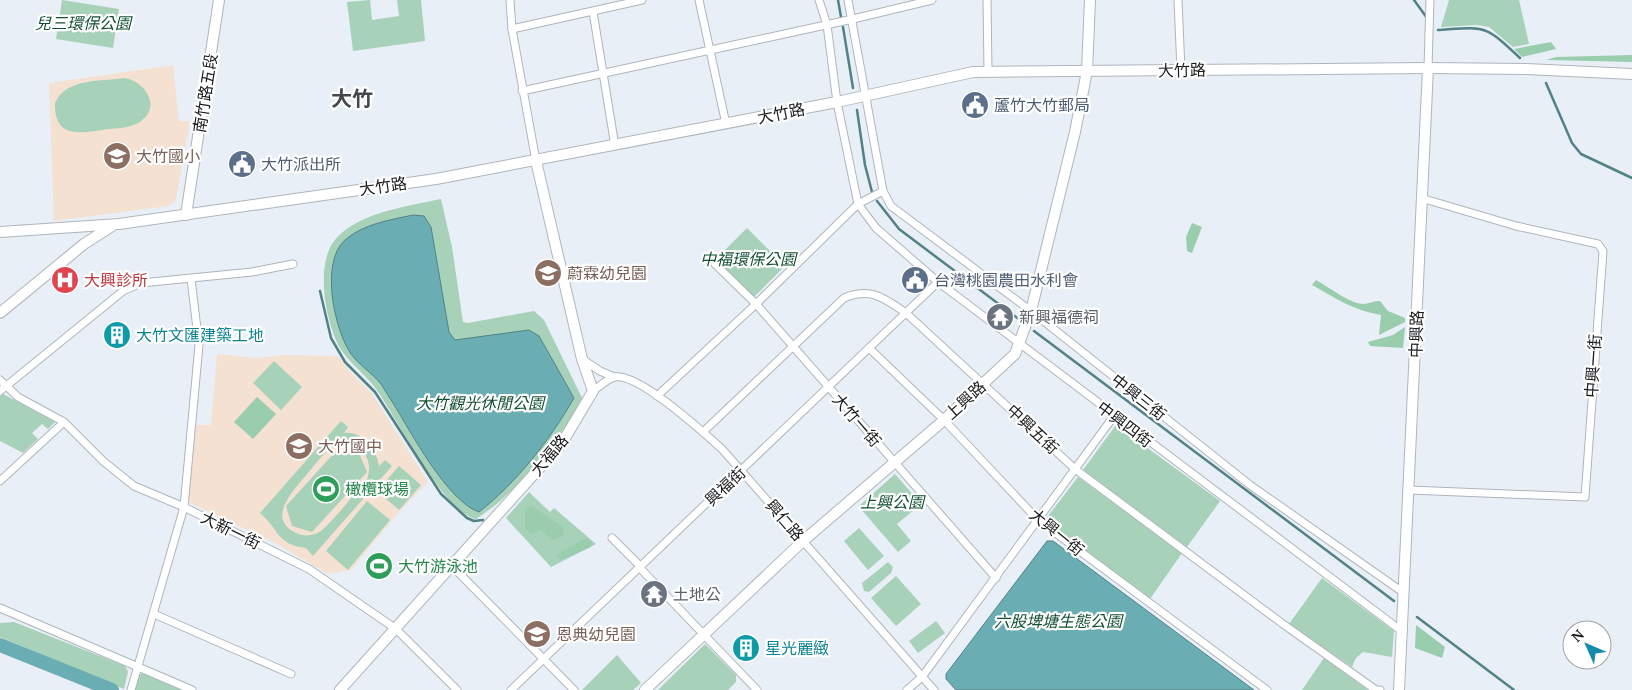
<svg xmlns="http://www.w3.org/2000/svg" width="1632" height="690" viewBox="0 0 1632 690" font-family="'PT Serif','Noto Sans TC',serif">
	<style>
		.education { fill: #f4e1d1 }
		.green { fill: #a7d1b8; fill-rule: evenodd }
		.forest { fill: #99cdae }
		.water { fill: #6aaeb3; stroke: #518286 }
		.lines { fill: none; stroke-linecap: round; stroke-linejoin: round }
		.stream { stroke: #518286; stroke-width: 2.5 }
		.river { stroke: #6aaeb3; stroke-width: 14 }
		.street-casing { stroke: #afb5bc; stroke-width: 9 }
		.secondary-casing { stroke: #afb5bc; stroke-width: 12 }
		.street { stroke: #fff; stroke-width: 7 }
		.secondary { stroke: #fff; stroke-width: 10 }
		.labels { text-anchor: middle; stroke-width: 4.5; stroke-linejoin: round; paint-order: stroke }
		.park-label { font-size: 16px; font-style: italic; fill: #114f32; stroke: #fff }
		.street-label { font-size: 16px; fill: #181a1d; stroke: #fff }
		.service-label { font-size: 16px; fill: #4e5e75; stroke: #fff; text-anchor: start }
		.education-label { font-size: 16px; fill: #785e54; stroke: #fff; text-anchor: start }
		.health-label { font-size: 16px; fill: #be3a42; stroke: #fff; text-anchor: start }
		.worship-label { font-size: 16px; fill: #5b616d; stroke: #fff; text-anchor: start }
		.culture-label { font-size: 16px; fill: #0d838f; stroke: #fff; text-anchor: start }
		.leisure-label { font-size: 16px; fill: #27864d; stroke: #fff; text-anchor: start }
		.district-label { font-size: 21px; font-weight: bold; fill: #43484e; stroke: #fff }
	</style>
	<rect width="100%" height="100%" fill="#e9eff7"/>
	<g class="education">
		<polygon points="173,65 179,121 190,121 176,200 169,206 54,221 49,83"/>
		<polygon points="217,354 256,358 285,355 338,356 351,373 371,392 428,482 398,513 351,570 328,574 275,543 188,502 195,425 211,425"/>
	</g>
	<g class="green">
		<polygon points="62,0 119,9 113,48 56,39"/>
		<polygon points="370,0 372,20 399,16 397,0 421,0 425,41 353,51 347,2"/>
		<polygon points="1449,0 1519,0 1529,44 1513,47 1489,27 1477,25 1441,27"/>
		<path d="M 123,78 C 143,79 163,106 141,121 C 132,128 119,128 108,129 C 82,133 54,140 55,103 C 66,78 99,82 123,78 Z"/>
		<path d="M 441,199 L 452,247 L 463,322 L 468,323 L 534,311 L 544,320 L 583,400 C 558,441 517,493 476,519 C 443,512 397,418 376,389 C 364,372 344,360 336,340 C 325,314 317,269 332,244 C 352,213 409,206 441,199 Z"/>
		<polygon points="747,228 785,266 754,297 716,259"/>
		<polygon points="274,361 302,387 281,410 253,383"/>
		<polygon points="3,394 55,422 48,429 42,424 32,433 38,439 23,453 0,441 0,396"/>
		<path d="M 341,421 L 348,427 L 344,433 C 364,431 376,449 379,466 L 385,460 L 392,466 L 313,556 L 306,548 C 277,545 279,529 260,513 ZM 345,442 C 363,446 374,461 367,479 C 352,496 338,516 321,531 C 315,535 306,537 299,534 C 263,520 294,490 308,473 C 319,461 328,444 345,442 Z"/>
		<polygon points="1116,425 1220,501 1187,547 1083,470"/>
		<polygon points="337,450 359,453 367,472 312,532 292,526 286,506"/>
		<polygon points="399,466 421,485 399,510 377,491"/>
		<polygon points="895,474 921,504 897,524 911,541 898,552 860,508 860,505"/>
		<polygon points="1078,477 1182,553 1150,599 1045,520"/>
		<polygon points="529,492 550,512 554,508 596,544 551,567 506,518"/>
		<polygon points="367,501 390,520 348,570 326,551"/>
		<polygon points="859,528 884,556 868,570 844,541"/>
		<polygon points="888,562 893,567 891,573 869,592 864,591 862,583"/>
		<polygon points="896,576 921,604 896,626 871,598"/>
		<polygon points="1322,578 1394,631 1392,657 1363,652 1356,658 1352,667 1289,624"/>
		<polygon points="936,621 945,633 918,653 909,641"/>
		<polygon points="14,622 125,666 128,672 124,689 0,637 0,623"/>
		<polygon points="705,644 736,675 736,682 728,690 658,690"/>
		<polygon points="617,655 641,683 633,690 582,690"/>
		<polygon points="1324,658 1368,690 1302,690"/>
		<polygon points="143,673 182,690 133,690 136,677"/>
	</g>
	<g class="forest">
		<polygon points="1551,42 1556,49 1522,57 1514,49"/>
		<polygon points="1632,55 1632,62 1546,60 1556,57"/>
		<polygon points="1192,223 1202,227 1192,253 1187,251 1186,237"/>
		<path d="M 1316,280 C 1329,287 1351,305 1365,304 C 1370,303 1374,301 1380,301 L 1388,311 L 1405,318 L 1405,322 L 1379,335 L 1381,315 C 1355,311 1335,298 1312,285 Z"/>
		<polygon points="1405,327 1403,348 1370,346 1368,342 1393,335"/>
		<polygon points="257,397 276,414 253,439 234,422"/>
		<polygon points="532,506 563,527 564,536 552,540 541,530 531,534 525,528 525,508"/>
		<polygon points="586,538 592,542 591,547 561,560 557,555"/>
		<polygon points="1416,625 1445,647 1442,658 1415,648"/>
	</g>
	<g class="water">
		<path d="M 413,215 L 424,216 L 431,227 L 449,332 L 455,340 L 529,330 L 539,336 L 574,398 C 550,440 517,482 479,512 C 447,501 411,432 393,403 C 389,397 385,390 381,384 C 372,373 359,365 351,354 C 334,329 320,262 345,240 C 363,224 390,220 413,215 Z"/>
		<polygon points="1047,541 1053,541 1254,690 956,690 946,679 946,674"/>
	</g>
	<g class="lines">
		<g class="stream">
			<polyline points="838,0 841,17"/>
			<polyline points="1414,0 1427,18"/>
			<polyline points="843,27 853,88"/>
			<path d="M 1438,30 C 1486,27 1484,24 1520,58"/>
			<polyline points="1546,83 1572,143 1581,154 1632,178"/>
			<polyline points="857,110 865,165 872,192"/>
			<polyline points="877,201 899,229 1020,320"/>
			<polyline points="320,291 331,338 345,362 375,392 441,494 467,518 474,521 483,520"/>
			<polyline points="1034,331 1394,601"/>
			<polyline points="1417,617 1514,690"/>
		</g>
		<polyline class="river" points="0,645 112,690"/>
		<g class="street-casing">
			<g id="street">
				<polyline points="510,0 512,29 536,161"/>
				<polyline points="699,0 726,124"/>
				<polyline points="819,0 827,25 837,102 858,204 876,228 938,282 1403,632"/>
				<polyline points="848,0 883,191 891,206 1031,311 1250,485 1404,593"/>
				<polyline points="987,0 988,71"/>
				<polyline points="1178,0 1181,70"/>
				<polyline points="593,12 615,146"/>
				<polyline points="512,29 642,0"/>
				<polyline points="1428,68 1430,0"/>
				<polyline points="522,91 853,19 932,0"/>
				<polyline points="715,264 756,304 996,578"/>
				<polyline points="869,348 944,420 1038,520 1267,690"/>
				<polyline points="582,359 600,371 614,377"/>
				<polyline points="0,380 18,397 64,422 103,461 134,486 184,507 309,569 396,629 457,690"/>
				<polyline points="0,391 123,291 141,283 252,272 293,264"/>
				<path d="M 593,391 C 599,387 608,378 615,377 C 639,373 704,433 722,449 L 934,690"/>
				<polyline points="657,396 756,304 858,204 883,191"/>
				<path d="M 703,432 L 844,298 C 871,287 884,298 906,313 L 1075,469 L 1283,624 L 1376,690 L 1380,690"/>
				<polyline points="0,481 64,422"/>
				<polyline points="1410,490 1585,497 1603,251 1598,244 1516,226 1421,198"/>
				<polyline points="612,538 640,566"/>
				<polyline points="452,566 574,690"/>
				<polyline points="639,567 757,690"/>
				<polyline points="0,608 192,690"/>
				<polyline points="154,614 291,674"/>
				<polyline points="131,690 184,507 199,345 191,279"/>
				<polyline points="511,690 938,282"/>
				<polyline points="907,690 922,677 1114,416"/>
			</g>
		</g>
		<g class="secondary-casing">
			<g id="secondary">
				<polyline points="186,215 219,0"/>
				<polyline points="0,232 119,224 436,179 837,102 973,72 1428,68 1526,69 1632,74"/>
				<polyline points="0,313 84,244 112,226"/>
				<polyline points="340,690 562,443 593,391 582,359 536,161"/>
				<polyline points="645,690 803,541 944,420 1015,354 1031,311 1075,132 1087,71 1090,0"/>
				<polyline points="1399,690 1428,68"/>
			</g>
		</g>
		<use href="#street" class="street"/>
		<use href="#secondary" class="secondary"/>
	</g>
	<defs>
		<g id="civic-disc" transform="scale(1.4375)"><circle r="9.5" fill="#5c6f8a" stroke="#fff"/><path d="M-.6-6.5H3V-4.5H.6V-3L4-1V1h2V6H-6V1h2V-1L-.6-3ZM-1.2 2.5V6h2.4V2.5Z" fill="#fff"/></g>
		<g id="school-disc" transform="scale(1.4375)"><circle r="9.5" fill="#8d6e63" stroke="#fff"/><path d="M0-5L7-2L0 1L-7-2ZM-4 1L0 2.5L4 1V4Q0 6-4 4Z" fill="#fff"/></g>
		<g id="hospital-disc" transform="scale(1.4375)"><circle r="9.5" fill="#e0444e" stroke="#fff"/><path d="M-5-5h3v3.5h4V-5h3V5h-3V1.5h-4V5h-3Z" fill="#fff"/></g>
		<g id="temple-disc" transform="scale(1.4375)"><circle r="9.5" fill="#6b7280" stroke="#fff"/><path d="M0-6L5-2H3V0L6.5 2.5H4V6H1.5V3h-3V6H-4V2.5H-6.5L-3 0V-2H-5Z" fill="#fff"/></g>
		<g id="building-disc" transform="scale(1.4375)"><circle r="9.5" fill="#0f9aa8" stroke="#fff"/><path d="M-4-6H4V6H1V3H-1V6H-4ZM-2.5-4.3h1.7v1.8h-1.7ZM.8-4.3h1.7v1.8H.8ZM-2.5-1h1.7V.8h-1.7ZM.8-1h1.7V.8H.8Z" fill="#fff"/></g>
		<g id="stadium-disc" transform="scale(1.4375)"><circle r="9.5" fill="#2e9e5b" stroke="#fff"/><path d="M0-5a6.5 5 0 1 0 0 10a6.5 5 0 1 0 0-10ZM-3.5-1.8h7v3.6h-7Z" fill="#fff"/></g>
	</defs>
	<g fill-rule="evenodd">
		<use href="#civic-disc" x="975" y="105"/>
		<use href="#school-disc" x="117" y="156"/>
		<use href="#civic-disc" x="242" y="164"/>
		<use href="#school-disc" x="548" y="273"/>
		<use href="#hospital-disc" x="65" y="280"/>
		<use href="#civic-disc" x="915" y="280"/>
		<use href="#temple-disc" x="1000" y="317"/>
		<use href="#building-disc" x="117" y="335"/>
		<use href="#school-disc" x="299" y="446"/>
		<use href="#stadium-disc" x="326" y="489"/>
		<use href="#stadium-disc" x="379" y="566"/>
		<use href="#temple-disc" x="654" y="594"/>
		<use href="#school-disc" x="537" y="634"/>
		<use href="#building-disc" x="746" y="648"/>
	</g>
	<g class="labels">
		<g class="park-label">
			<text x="83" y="29">兒三環保公園</text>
			<text x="748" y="265">中福環保公園</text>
			<text x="480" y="409">大竹觀光休閒公園</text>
			<text x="892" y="508">上興公園</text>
			<text x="1058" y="627">六股埤塘生態公園</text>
		</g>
		<g class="street-label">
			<text transform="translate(1182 70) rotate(-1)" y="6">大竹路</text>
			<text transform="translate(205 93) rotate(-81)" y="6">南竹路五段</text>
			<text transform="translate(781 113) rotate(-11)" y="6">大竹路</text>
			<text transform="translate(383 186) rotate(-8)" y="6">大竹路</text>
			<text transform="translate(1416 334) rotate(-88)" y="6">中興路</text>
			<text transform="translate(1593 366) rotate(-86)" y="6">中興一街</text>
			<text transform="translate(1139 397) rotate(38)" y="6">中興三街</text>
			<text transform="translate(965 400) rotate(-42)" y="6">上興路</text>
			<text transform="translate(857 420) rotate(49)" y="6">大竹一街</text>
			<text transform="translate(1125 424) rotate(37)" y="6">中興四街</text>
			<text transform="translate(1033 429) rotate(43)" y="6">中興五街</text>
			<text transform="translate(549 455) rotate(-50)" y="6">大福路</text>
			<text transform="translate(725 486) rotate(-43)" y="6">興福街</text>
			<text transform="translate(785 520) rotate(49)" y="6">興仁路</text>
			<text transform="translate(231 530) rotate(26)" y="6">大新一街</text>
			<text transform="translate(1057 532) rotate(39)" y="6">大興一街</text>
		</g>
		<g class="service-label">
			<text x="994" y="111">蘆竹大竹郵局</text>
			<text x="261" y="170">大竹派出所</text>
			<text x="934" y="286">台灣桃園農田水利會</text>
		</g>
		<g class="education-label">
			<text x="136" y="162">大竹國小</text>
			<text x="567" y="279">蔚霖幼兒園</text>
			<text x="318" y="452">大竹國中</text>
			<text x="556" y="640">恩典幼兒園</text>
		</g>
		<g class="health-label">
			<text x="84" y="286">大興診所</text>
		</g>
		<g class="worship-label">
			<text x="1019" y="323">新興福德祠</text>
			<text x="673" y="600">土地公</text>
		</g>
		<g class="culture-label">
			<text x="136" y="341">大竹文匯建築工地</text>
			<text x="765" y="654">星光麗緻</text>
		</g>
		<g class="leisure-label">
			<text x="345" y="495">橄欖球場</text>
			<text x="398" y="572">大竹游泳池</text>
		</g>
		<g class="district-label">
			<text x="352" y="106">大竹</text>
		</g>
	</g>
	<g transform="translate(1587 645) rotate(315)"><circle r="24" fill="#ffffff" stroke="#a3a3a5"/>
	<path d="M0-4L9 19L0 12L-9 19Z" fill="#118bae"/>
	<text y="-8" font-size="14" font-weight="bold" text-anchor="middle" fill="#181a1d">N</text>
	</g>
</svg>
